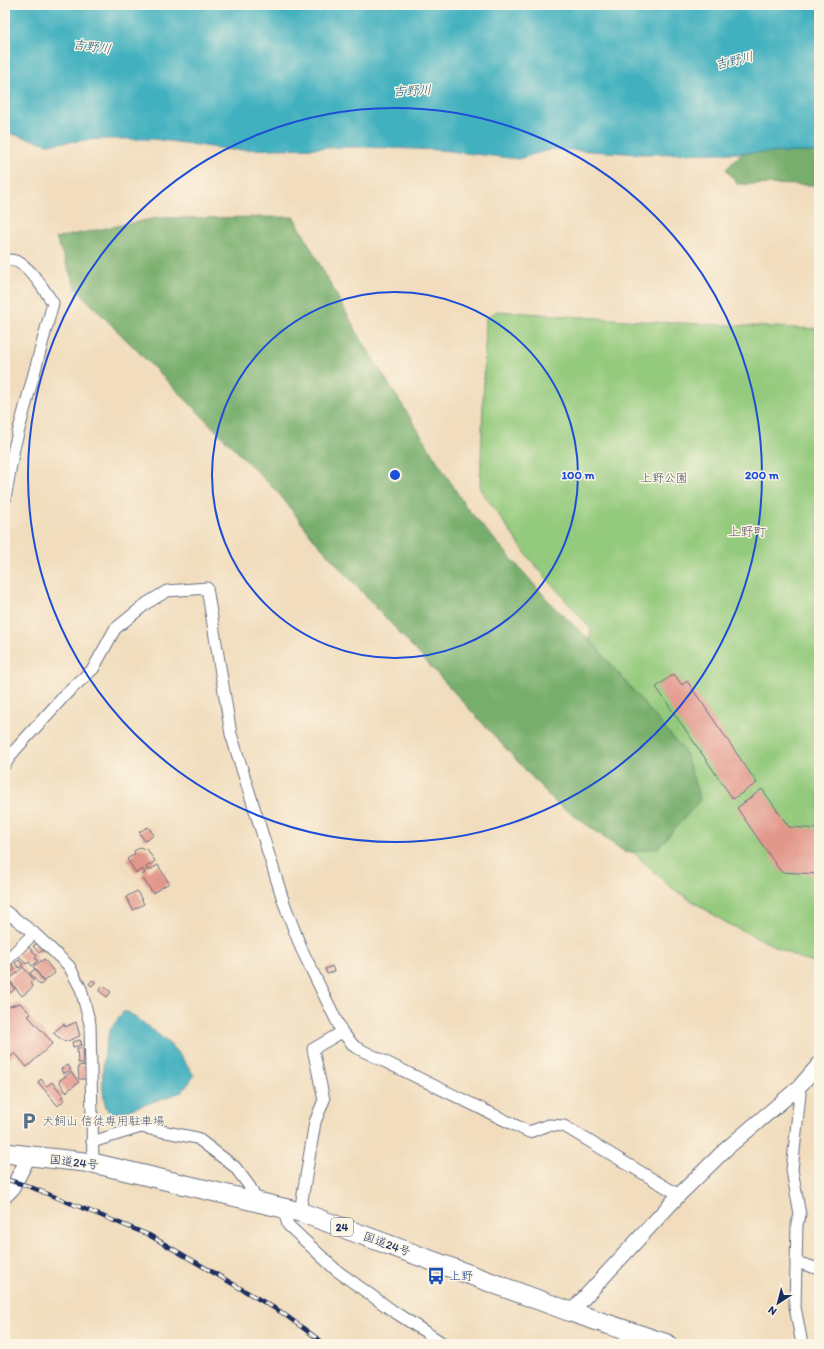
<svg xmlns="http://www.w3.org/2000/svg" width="824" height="1349" viewBox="0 0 824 1349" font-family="Itim,'Klee One',sans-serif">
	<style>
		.green { fill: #94ca7d; stroke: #587c6e }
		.forest { fill: #77ae6c; stroke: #496e65 }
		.water { fill: #43b1bf; stroke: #2f708e }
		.building { fill: #e2978b }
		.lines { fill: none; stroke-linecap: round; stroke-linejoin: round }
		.minor-casing { stroke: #666c7f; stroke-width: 13 }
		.tertiary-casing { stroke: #666c7f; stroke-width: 16 }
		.trunk-casing { stroke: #666c7f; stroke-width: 21 }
		.minor { stroke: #fff; stroke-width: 11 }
		.tertiary { stroke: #fff; stroke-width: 14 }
		.trunk { stroke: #fff; stroke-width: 19 }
		.rail-casing { stroke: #1b2f5e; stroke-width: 4.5 }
		.rail { stroke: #fcf5e5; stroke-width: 3; stroke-dasharray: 9; stroke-linecap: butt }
		.ring { fill: none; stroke: #1d4ed8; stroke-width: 2 }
		.labels { text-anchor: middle; stroke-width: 3; stroke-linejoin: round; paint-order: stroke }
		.shield { fill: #fcf5e5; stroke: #5e6a86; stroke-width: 1 }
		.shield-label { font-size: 11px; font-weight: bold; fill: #1b2f5e }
		.park-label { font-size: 12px; fill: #395666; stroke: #fcf5e5 }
		.service-label { font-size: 12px; fill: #4e5e75; stroke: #fcf5e5; text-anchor: start }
		.street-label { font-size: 12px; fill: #1b2f5e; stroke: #fcf5e5 }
		.transit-label { font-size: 12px; fill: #164399; stroke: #fcf5e5; text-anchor: start }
		.water-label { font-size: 13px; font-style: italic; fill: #295c80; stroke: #fcf5e5 }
		.neighbourhood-label { font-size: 13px; fill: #61536e; stroke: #fcf5e5 }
		.centre { fill: #1d4ed8; stroke: #fcf5e5; stroke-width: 2 }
		.ring-label { font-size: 12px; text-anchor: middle; font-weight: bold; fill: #1d4ed8; stroke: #fcf5e5; stroke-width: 3; stroke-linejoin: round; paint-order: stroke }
	</style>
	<rect width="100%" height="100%" fill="#fcf5e5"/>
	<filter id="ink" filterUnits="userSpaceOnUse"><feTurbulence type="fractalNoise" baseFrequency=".025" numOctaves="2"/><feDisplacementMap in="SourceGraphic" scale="8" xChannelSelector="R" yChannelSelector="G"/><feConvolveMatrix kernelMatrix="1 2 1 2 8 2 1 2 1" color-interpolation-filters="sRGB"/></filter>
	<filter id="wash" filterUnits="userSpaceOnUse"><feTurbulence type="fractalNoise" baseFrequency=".012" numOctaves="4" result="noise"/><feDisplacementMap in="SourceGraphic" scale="16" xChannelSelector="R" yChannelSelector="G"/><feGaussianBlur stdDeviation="0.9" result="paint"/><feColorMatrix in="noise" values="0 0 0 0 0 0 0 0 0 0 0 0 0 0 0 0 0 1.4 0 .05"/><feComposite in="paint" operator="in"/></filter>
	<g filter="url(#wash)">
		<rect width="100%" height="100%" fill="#f1ddbd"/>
		<polygon class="green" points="497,311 655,322 819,329 819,964 803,960 725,922 669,886 633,852 683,794 588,653 591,629 529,558 480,489 486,318"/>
		<g class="forest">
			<polygon points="743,152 819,152 819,185 737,184 726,169"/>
			<polygon points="294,217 359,336 466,507 553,606 592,642 685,752 700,800 658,848 626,853 555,802 317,543 280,495 76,289 56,238 157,218"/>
		</g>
		<g class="water">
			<polygon points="16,5 819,5 819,152 644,154 552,149 518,159 440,150 363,147 232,150 154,139 98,139 48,144 5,132 5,6"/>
			<path d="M 123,1012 L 128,1012 C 155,1032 177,1045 194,1076 L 182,1092 L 123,1112 L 110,1113 C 98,1102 103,1051 108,1036 C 110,1027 118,1020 123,1012 Z"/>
		</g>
		<g id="blocks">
			<g class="building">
				<polygon points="674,674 682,685 687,681 757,783 733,799 656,687"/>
				<polygon points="762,789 789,827 819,829 819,874 781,872 737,808"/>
				<polygon points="148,827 154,835 145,841 139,832"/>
				<polygon points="141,847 143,849 146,848 155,861 146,867 148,871 158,865 169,883 153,893 141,876 145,873 143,869 136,873 127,859 135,854 134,851"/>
				<polygon points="137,891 144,904 133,910 126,897"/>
				<polygon points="38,943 43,950 39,953 33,946"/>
				<polygon points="29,947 37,956 35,958 38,961 32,966 29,962 26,964 18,955"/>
				<polygon points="44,959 55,973 44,981 33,967"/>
				<polygon points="19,960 23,965 19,968 15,963"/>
				<polygon points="10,962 15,969 8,975 5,973 5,966"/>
				<polygon points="332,966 334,971 327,974 325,969"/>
				<polygon points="23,967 34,980 30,983 33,987 22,996 9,980"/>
				<polygon points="35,969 44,982 40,985 30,973"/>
				<polygon points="5,975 15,989 7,995 5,994"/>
				<polygon points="92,980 95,982 92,986 89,984"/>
				<polygon points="103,986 111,992 107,997 99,991"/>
				<polygon points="20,1003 31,1014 28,1016 53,1043 27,1067 15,1053 10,1058 5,1053 5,1008"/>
				<polygon points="76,1022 80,1036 65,1042 53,1033 64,1024 65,1027"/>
				<polygon points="80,1040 82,1045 73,1047 72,1042"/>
				<polygon points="77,1048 83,1048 84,1063 78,1063"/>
				<polygon points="68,1065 71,1070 63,1074 61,1069"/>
				<polygon points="86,1065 86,1079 79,1079 78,1066"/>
				<polygon points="71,1072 79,1082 66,1092 59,1081"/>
				<polygon points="41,1079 47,1086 52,1082 63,1095 61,1097 64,1100 58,1106 38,1082"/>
			</g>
		</g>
	</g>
	<g filter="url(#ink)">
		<use href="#blocks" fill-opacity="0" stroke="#666c7f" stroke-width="1"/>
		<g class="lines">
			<g class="minor-casing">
				<g id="minor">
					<path d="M 5,261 C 24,254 44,290 53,303 L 14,448 L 5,499"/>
					<polyline points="5,764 15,750 66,694 93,669 115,629 147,603 167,591 207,588 231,734 284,903 301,948 342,1032 355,1047 529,1132 549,1125 564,1126 679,1195"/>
					<polyline points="5,911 34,933 69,966 81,989 90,1024 93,1163"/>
					<polyline points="5,962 34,933"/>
					<polyline points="799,1087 800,1094 792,1170 800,1215 797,1224 795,1307 802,1344"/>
					<polyline points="92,1142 141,1127 197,1138 235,1167 250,1187 257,1202"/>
					<polyline points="283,1208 288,1225 336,1270 393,1311 444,1344"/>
					<polyline points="300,1212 315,1122 324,1100 313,1049 342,1032"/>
					<polyline points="796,1262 819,1269"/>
				</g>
			</g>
			<g class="tertiary-casing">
				<g id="tertiary">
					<polyline points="5,1196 12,1189 29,1156"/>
					<polyline points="571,1312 679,1195 726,1149 799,1087 819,1064"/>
				</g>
			</g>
			<g class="trunk-casing">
				<polyline id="trunk" points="5,1153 93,1163 300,1212 571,1312 667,1344"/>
			</g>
			<use href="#minor" class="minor"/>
			<use href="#tertiary" class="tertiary"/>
			<use href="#trunk" class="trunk"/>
			<g class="rail-casing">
				<polyline id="rail" points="5,1179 28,1186 149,1235 281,1312 325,1344"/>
			</g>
			<use href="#rail" class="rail"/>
		</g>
	</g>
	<g class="ring">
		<circle cx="395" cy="475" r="183"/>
		<circle cx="395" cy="475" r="367"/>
	</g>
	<defs>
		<g id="parking-bare" transform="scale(1.38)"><path d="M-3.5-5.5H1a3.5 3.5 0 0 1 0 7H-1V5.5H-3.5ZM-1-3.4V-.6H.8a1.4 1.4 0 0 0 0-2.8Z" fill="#5c6f8a" stroke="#fcf5e5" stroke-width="2.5" paint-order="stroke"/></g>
		<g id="bus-bare" transform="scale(1.38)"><path d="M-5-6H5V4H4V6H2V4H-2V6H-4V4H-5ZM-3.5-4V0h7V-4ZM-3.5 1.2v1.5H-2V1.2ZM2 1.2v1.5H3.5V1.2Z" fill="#1a4fb4" stroke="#fcf5e5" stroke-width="2.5" paint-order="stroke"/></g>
	</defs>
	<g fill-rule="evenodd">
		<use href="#parking-bare" x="29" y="1121"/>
		<use href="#bus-bare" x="436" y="1276"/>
	</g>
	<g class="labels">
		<rect class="shield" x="331" y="1218" width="22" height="18" rx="3"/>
		<g class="shield-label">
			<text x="342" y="1231">24</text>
		</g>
		<g class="park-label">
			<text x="664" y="482">上野公園</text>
		</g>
		<g class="service-label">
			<text x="42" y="1125">犬飼山 信徒専用駐車場</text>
		</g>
		<g class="street-label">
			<text transform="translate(74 1162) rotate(7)" y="4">国道24号</text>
			<text transform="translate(387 1244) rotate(20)" y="4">国道24号</text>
		</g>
		<g class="transit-label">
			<text x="449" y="1280">上野</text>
		</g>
		<g class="water-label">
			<text transform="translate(92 46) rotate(8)" y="5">吉野川</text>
			<text transform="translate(734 60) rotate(-14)" y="5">吉野川</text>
			<text transform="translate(412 90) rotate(-3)" y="5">吉野川</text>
		</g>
		<g class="neighbourhood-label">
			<text x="747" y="536">上野町</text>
		</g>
	</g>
	<circle cx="395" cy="475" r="6" class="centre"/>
	<g class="ring-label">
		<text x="578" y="479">100 m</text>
		<text x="762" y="479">200 m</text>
	</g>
	<rect width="824" height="1349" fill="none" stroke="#fcf5e5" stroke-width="20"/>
	<g transform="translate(778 1303) rotate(216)" stroke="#fcf5e5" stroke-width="3" paint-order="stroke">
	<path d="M0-3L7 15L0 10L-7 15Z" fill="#1b2f5e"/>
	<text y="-6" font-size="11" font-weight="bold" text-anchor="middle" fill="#1b2f5e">N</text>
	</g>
</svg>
